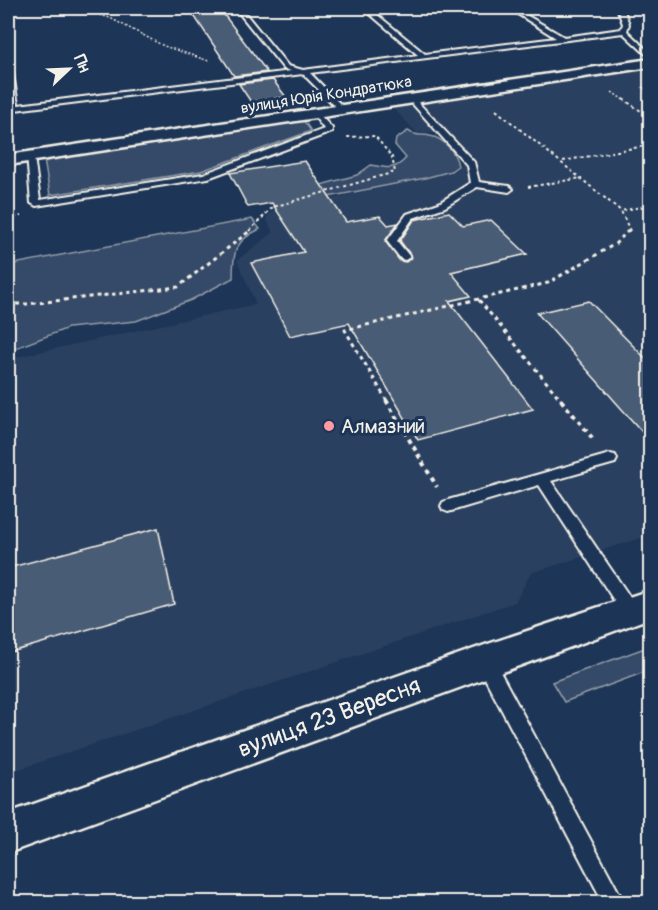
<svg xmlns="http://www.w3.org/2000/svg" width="658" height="910" viewBox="0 0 658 910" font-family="Pangolin,sans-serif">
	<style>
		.built { fill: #2a4060 }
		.green { fill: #354a67; stroke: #949ea8; stroke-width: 1.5 }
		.building { fill: #485b74; stroke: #f4f1e8; stroke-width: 1.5 }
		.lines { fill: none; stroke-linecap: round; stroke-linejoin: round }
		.service-casing { stroke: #f4f1e8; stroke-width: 4 }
		.minor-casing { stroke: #f4f1e8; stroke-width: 5 }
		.path-far3 { stroke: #f4f1e8; stroke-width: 1.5; stroke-dasharray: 2 2; stroke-linecap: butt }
		.path-far2 { stroke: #f4f1e8; stroke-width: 2; stroke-dasharray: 3 3; stroke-linecap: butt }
		.path-far1 { stroke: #f4f1e8; stroke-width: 3; stroke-dasharray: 4 4; stroke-linecap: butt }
		.path { stroke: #f4f1e8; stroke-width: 4; stroke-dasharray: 4.5 4.5; stroke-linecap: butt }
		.service { fill: #1d3557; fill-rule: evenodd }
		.minor { fill: #1d3557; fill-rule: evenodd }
		.poi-dot { fill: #ff9aa2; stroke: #1d3557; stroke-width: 2 }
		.labels { text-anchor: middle; stroke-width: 6; stroke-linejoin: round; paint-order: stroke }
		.far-street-label { font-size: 16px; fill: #f4f1e8; stroke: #1d3557 }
		.poi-label { font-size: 20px; fill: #f4f1e8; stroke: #1d3557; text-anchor: start }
		.near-street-label { font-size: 24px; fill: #f4f1e8; stroke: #1d3557 }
	</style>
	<rect width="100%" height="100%" fill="#1d3557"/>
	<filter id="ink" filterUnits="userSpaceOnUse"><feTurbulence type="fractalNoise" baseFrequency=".0167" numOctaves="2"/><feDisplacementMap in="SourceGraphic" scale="12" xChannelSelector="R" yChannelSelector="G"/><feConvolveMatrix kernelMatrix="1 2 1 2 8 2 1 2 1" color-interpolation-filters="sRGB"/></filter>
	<g filter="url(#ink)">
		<polygon class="built" points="650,69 650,535 531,573 515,602 8,773 8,359 256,304 237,260 273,233 266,218 271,212 453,172 461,167 461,160 435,132 417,133 392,107"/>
		<g class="green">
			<polygon points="304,121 311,131 201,171 50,195 44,160"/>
			<path d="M 408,131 C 419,138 420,133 430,136 C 444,138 456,153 458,166 L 451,171 L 425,178 L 308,201 L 313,187 L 357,175 L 371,165 C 387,168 395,171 406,158 L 395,145 L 396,139 Z"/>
			<path d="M 252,219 L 260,229 C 234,241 233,252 233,278 L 191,300 L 136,321 L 68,328 L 8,351 L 8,265 Z"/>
			<polygon points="650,646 650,670 564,702 552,682"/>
		</g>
		<g class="building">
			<polygon points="189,8 219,8 267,72 234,76"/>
			<polygon points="273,80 286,97 251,102 239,84"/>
			<polygon points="305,161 346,222 380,216 388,225 398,223 385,241 400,261 406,262 412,257 400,241 414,220 449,212 463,226 491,220 527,254 451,272 471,296 449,301 533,409 418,440 349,323 290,336 251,263 304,252 272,203 248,207 230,173"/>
			<polygon points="589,301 651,364 651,442 537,313"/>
			<polygon points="158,528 174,604 8,653 8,568"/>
		</g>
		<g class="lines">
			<g class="service-casing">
				<g id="service">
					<polygon points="235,8 241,8 288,66 303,70 418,55 363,8 369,8 425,54 556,38 508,8 514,8 564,37 621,29 623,24 617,8 623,8 629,24 627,31 650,53 650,58 623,33 310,73 343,107 343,111 340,111 303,74 15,110 11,108 8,81 8,59 11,61 18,105 291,71 284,69"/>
					<polygon points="413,97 474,162 479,182 509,186 513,189 509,192 477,187 445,207 413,218 397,241 410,257 405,260 401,259 387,241 407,214 439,203 470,183 467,165 410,101 409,99"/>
					<polygon points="316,111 332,128 332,132 208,178 36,206 31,203 27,155 34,157 40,200 203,174 324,129 312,113"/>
					<polygon points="610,454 615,455 617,459 615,463 551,481 636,606 638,611 636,616 630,618 624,616 539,485 448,512 443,510 441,506 443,502 448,500"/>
					<polygon points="485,653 491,655 624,902 603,902 479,667 476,661 479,655"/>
				</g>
			</g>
			<g class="minor-casing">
				<g id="minor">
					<polygon points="650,59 650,67 8,165 8,155"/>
					<polygon points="650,590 650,618 8,853 8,813 485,645"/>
				</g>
			</g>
			<g class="path-far3">
				<polyline points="54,8 92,14"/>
				<polyline points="77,8 110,18 164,46 209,61"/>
				<polyline points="642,87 650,92"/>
				<polyline points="612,92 625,101"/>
			</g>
			<g class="path-far2">
				<polyline points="623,99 650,117"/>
				<polyline points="496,110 621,211"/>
				<polyline points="563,161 650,145"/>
				<polyline points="528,187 581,178"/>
				<polyline points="8,219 21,216"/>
				<polyline points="249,231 273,207 395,172 392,157 375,136 347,137"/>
				<polyline points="630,231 621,211 650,205"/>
			</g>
			<g class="path-far1">
				<polyline points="479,300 562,401"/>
				<polyline points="8,304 28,304 178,287 251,230"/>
				<polyline points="387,401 345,330 548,283 615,244 629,230"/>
			</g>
			<g class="path">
				<polyline points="386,400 437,487"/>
				<polyline points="561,400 594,440"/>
			</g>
			<use href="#service" class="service"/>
			<use href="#minor" class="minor"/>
		</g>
	</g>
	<circle class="poi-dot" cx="329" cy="426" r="6"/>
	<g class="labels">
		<g class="far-street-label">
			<text transform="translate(326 94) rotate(-9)" y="6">вулиця Юрія Кондратюка</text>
		</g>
		<g class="poi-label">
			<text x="341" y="433">Алмазний</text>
		</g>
		<g class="near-street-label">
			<text transform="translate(329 717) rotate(-20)" y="8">вулиця 23 Вересня</text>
		</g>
	</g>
	<rect width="658" height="910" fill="none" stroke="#1d3557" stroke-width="30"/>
	<rect x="15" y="15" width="628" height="880" fill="none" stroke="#f4f1e8" stroke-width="2" filter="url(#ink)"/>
	<g transform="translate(69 69) rotate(67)" stroke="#1d3557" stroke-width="4.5" paint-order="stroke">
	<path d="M0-4.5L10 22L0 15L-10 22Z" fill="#f4f1e8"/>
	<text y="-9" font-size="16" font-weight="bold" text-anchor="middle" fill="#f4f1e8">Пн</text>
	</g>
</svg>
